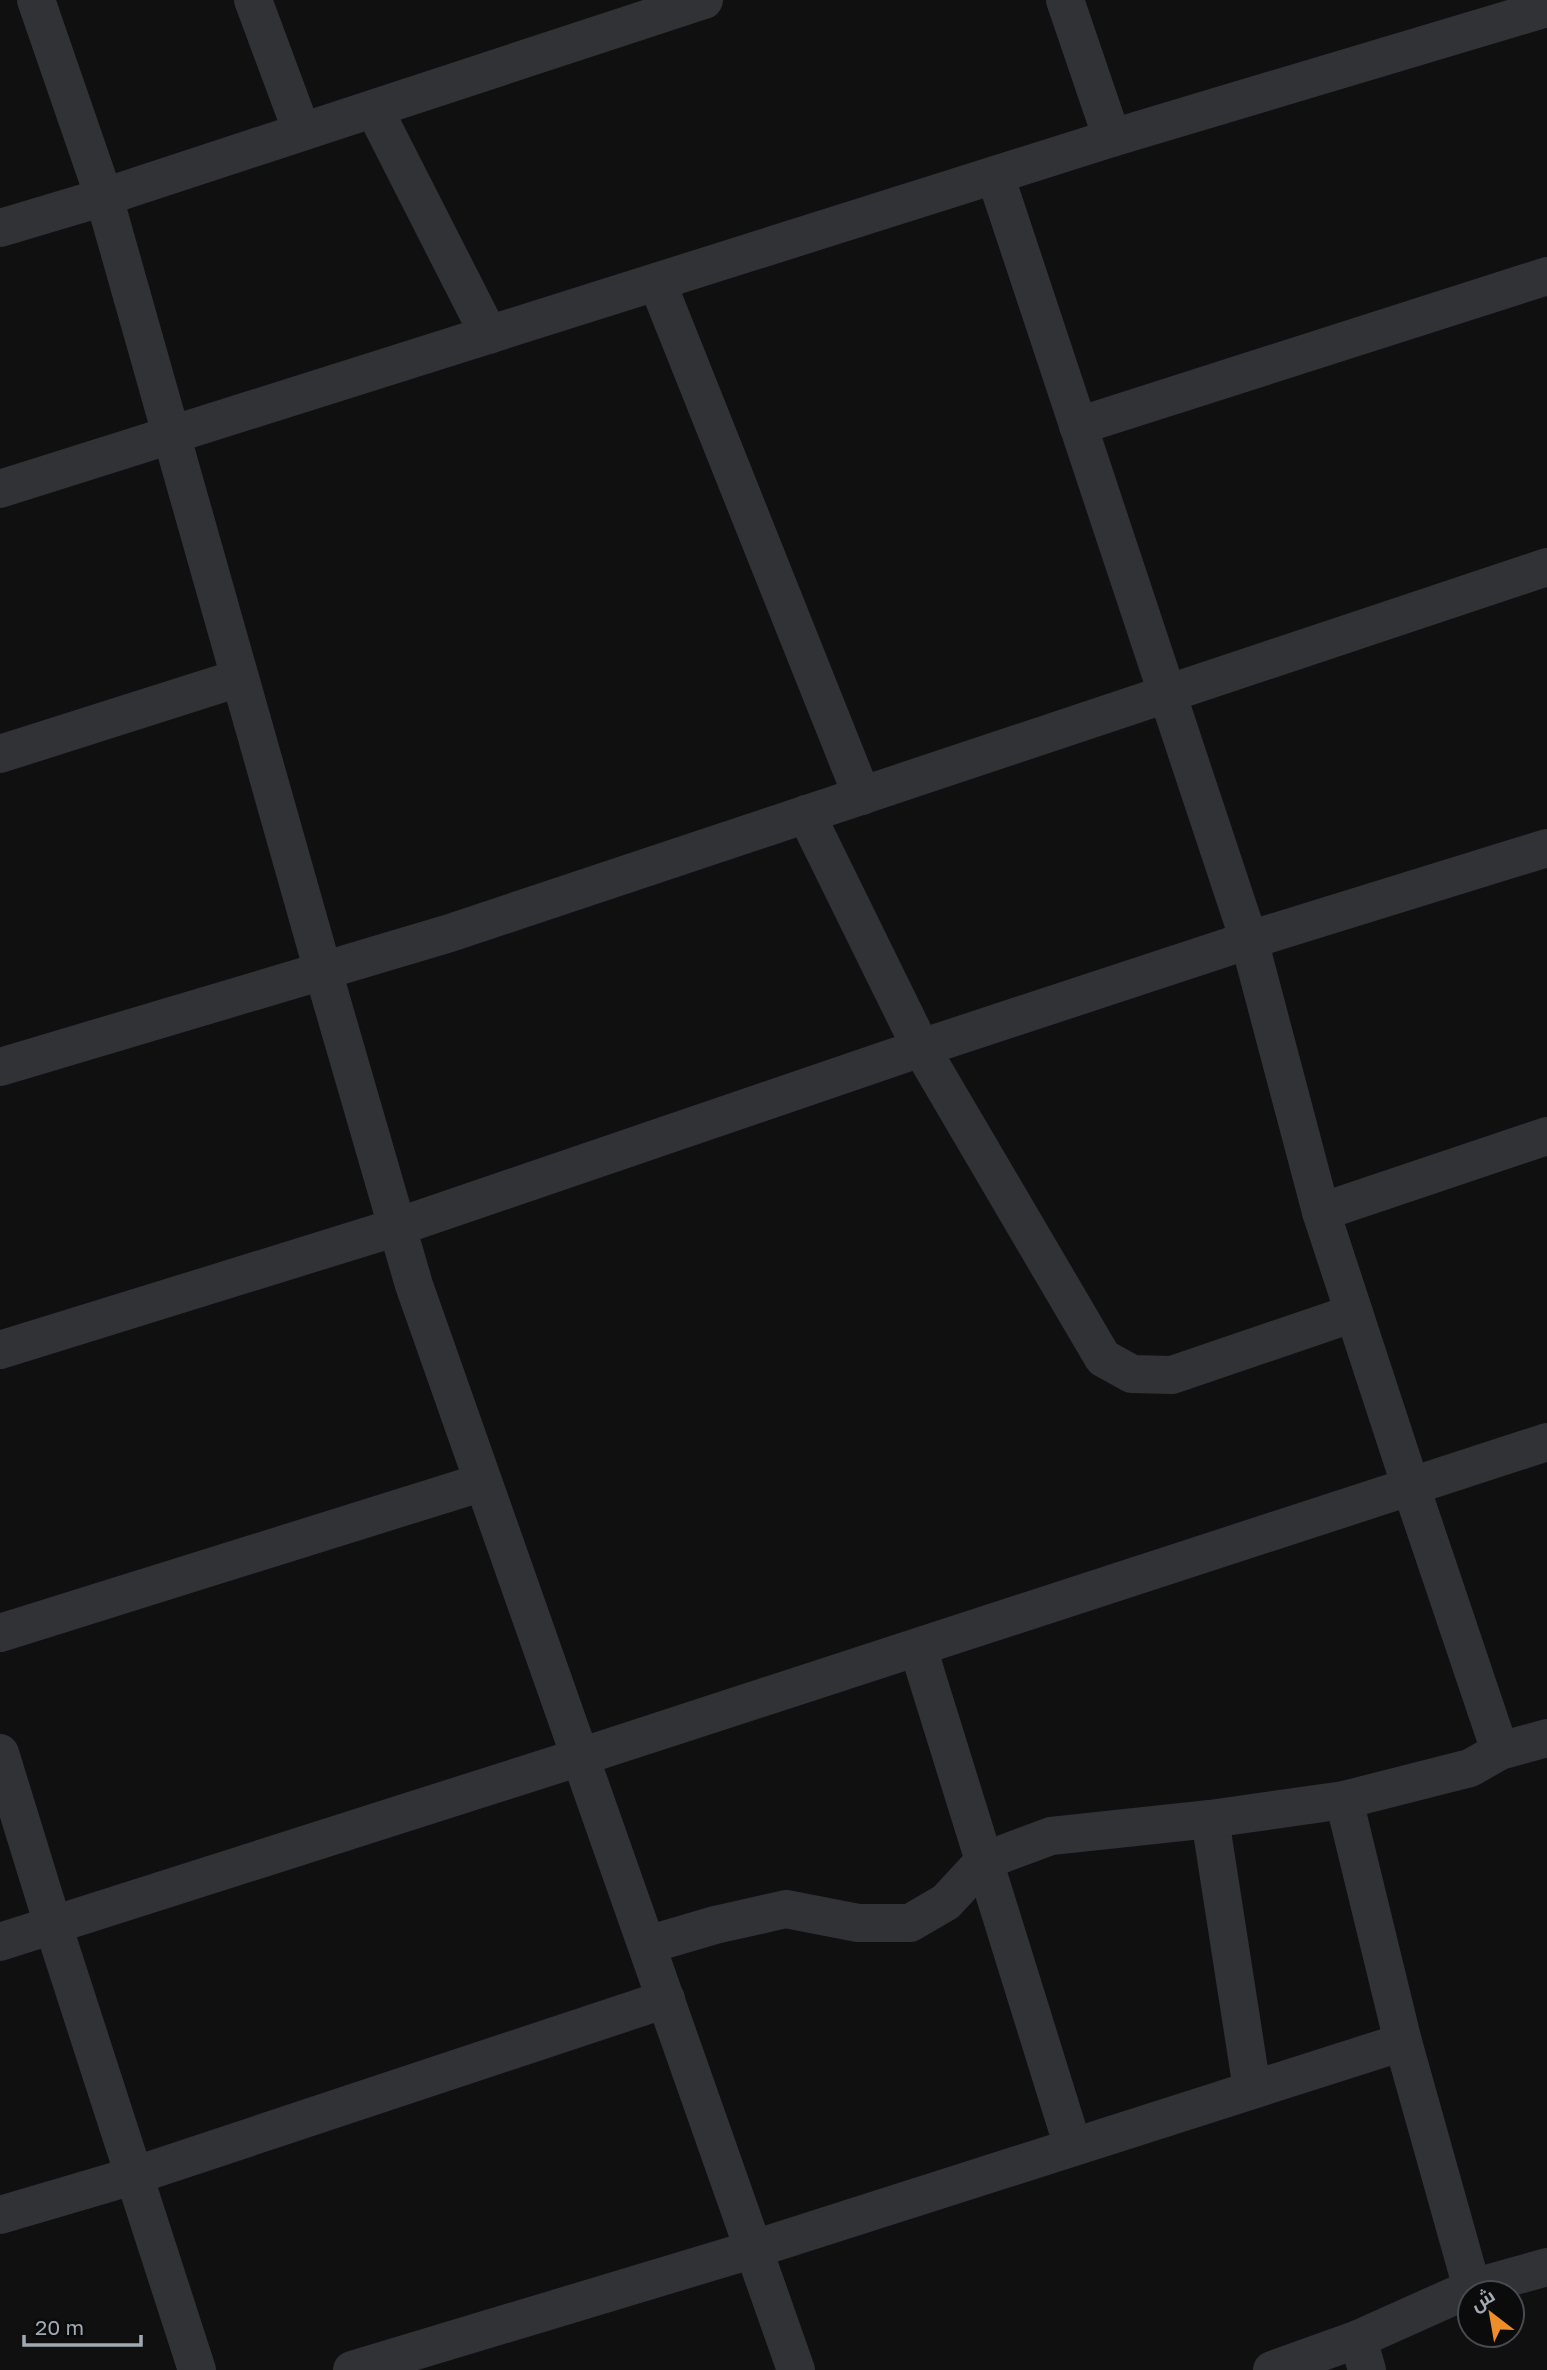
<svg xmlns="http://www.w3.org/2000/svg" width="1547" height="2370" viewBox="0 0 1547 2370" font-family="'Golos Text',Cairo,sans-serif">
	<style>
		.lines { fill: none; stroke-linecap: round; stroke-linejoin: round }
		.minor { stroke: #313236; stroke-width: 38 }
	</style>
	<rect width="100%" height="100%" fill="#101011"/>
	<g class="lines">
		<g class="minor">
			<polyline points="36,0 104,197 323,971 414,1285 796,2370"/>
			<polyline points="253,0 302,132"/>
			<polyline points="1065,0 1112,138"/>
			<polyline points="374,109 489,335"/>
			<polyline points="995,175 1249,940 1321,1212 1411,1487 1500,1751"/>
			<polyline points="0,228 104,197 704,0"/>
			<polyline points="657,282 862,796"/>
			<polyline points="1078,426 1547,276"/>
			<polyline points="0,489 1112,138 1547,8"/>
			<polyline points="0,754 239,678"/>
			<polyline points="806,814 921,1048 1103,1358 1132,1374 1172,1375 1354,1313"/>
			<polyline points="0,1067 450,933 1547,567"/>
			<polyline points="1321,1212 1547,1136"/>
			<polyline points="0,1350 397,1227 921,1048 1249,940 1547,848"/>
			<polyline points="0,1633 483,1482"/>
			<polyline points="918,1648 1073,2147"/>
			<polyline points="0,1753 53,1925 197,2370"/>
			<polyline points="1344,1800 1403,2042 1472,2288"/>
			<polyline points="1210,1819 1252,2089"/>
			<polyline points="0,1942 580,1757 1547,1442"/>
			<polyline points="647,1945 715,1925 786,1909 858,1923 910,1923 946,1902 984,1861 1051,1836 1210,1819 1344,1800 1470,1768 1500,1751 1547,1738"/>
			<polyline points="0,2215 136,2175 666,1999"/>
			<polyline points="1358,2339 1367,2370"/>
			<polyline points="352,2370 754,2249 1403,2042"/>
			<polyline points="1272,2370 1358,2339 1472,2288 1547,2267"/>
		</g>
	</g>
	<g transform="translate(1491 2314) rotate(329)"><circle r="33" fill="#0b0b0c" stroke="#474a4e" stroke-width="2"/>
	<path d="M0-5L12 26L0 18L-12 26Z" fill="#ee8e2b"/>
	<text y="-10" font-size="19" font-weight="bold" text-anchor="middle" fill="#a1a9b2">ش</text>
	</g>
	<path d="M24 2335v10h117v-10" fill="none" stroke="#a1a9b2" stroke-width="3.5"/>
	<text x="35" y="2335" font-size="21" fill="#a1a9b2" stroke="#0b0b0c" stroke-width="5" paint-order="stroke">20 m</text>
</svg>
